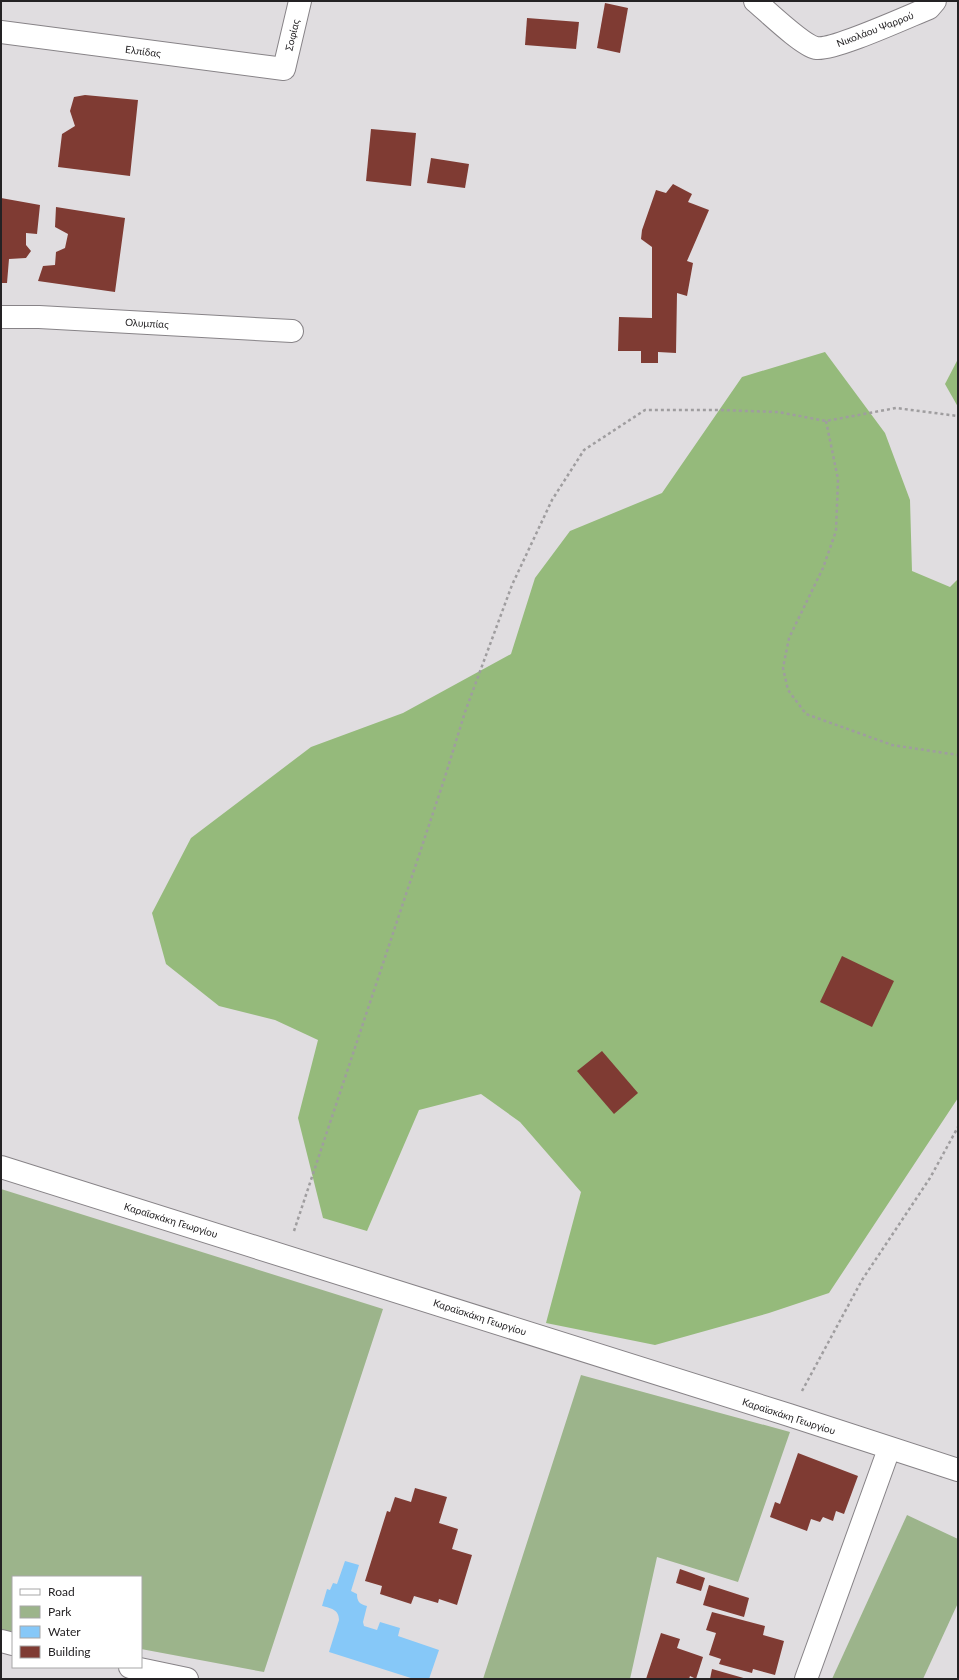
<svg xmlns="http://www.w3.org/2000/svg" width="959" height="1680" viewBox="0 0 959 1680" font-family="Lato,sans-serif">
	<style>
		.green { fill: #9cb48b }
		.forest { fill: #95ba7b }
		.water { fill: #86c8f8 }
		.building { fill: #7f3b33 }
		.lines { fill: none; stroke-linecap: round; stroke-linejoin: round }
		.minor-casing { stroke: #878387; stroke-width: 24 }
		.path { stroke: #9f9d9f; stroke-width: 2.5; stroke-dasharray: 3 3; stroke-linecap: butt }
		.minor { stroke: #fff; stroke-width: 22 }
		.labels { text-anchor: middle; stroke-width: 4; stroke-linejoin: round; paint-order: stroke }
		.street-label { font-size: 10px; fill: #242224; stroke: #fff }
	</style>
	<rect width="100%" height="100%" fill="#e0dde0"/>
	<g class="green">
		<polygon points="1,1189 383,1309 264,1672 141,1649 141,1577 13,1577 13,1631 1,1631"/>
		<polygon points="581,1375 790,1432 738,1582 657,1557 630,1679 483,1679"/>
		<polygon points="907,1515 958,1539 958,1603 923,1679 832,1679"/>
	</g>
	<g class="forest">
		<polygon points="825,352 885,433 910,500 912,571 950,587 958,579 958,1098 829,1293 769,1313 655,1345 546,1323 581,1192 520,1122 481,1094 419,1110 367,1231 323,1218 298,1118 318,1040 275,1020 219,1006 166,964 152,913 191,838 311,747 403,713 511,654 535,578 570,531 662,493 742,377"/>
		<polygon points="958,359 958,407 945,384"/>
	</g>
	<path class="water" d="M 345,1561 L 359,1565 L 351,1591 L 357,1594 C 357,1601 359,1604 367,1606 L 363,1622 L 364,1626 L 377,1630 L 380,1622 L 400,1628 L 398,1636 L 439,1650 L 429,1679 L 414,1679 L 329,1652 L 339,1620 C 339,1609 330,1608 322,1606 L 327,1589 L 330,1590 L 333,1583 L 337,1584 Z"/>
	<g class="building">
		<polygon points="605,3 628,8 620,53 597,48"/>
		<polygon points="527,18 579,22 576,49 525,45"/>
		<polygon points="85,95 138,100 130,176 58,167 62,134 75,126 70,111 74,97"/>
		<polygon points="371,129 416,133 411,186 366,181"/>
		<polygon points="431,158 469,164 465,188 427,183"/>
		<polygon points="673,184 692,194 688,202 709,210 687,261 693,263 687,296 677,293 676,353 658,352 658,363 641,363 641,351 618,351 619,317 652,318 652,247 641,239 642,230 656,190 666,193"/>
		<polygon points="1,198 40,205 37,234 26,233 26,245 31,251 26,258 9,259 7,283 1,283"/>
		<polygon points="56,207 125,218 115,292 38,281 43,266 55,265 56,252 65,248 68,234 55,227"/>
		<polygon points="842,956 894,981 872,1027 820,1002"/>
		<polygon points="602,1051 638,1093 614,1114 577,1071"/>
		<polygon points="798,1453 858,1476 844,1514 836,1511 833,1521 823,1517 820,1522 811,1519 807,1531 770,1517 775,1502 780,1504"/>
		<polygon points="415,1488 447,1497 439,1523 458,1529 452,1549 472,1555 457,1605 439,1599 438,1603 414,1596 411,1604 380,1594 382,1586 365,1581 387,1511 390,1512 395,1497 411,1502"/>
		<polygon points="680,1569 705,1578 701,1591 676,1583"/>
		<polygon points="709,1585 749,1598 744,1617 703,1605"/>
		<polygon points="712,1612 765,1626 763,1635 784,1641 775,1675 753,1669 752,1673 719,1664 721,1659 709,1655 716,1633 706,1630"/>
		<polygon points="661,1633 680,1639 677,1648 703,1657 696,1679 690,1676 689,1679 646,1679"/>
		<polygon points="712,1669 747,1679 710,1679"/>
	</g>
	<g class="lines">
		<g class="minor-casing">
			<g id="minor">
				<path d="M 755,1 C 767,11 802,45 816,48 C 833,51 909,16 929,8 L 935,1"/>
				<polyline points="1,32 284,69 300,1"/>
				<polyline points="1,317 39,317 292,331"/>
				<polyline points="1,1167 789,1415 958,1470"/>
				<polyline points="1,1641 13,1644"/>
				<polyline points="130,1667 187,1679"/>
				<polyline points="806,1679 889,1449"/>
			</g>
		</g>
		<g class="path">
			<polyline points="826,421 838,479 836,531 823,568 789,638 783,668 788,690 806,714 892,745 958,755"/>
			<polyline points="294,1231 444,780 465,712 512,585 552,500 584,450 645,410 719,410 778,412 826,421 896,408 958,416"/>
			<polyline points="802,1391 862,1280 930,1178 958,1127"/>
		</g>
		<use href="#minor" class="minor"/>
	</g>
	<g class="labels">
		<g class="street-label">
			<text transform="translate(875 29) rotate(-21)" y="4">Νικολάου Ψαρρού</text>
			<text transform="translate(292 35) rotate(-77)" y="4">Σοφίας</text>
			<text transform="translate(143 51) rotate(7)" y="4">Ελπίδας</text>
			<text transform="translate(147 323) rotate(3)" y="4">Ολυμπίας</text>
			<text transform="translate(171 1220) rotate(17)" y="4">Καραϊσκάκη Γεωργίου</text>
			<text transform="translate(480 1317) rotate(18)" y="4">Καραϊσκάκη Γεωργίου</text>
			<text transform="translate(789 1416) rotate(18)" y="4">Καραϊσκάκη Γεωργίου</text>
		</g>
	</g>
	<rect width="959" height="1680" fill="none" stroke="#242224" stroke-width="4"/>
	<rect x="12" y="1576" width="130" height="92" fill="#ffffff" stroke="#a7a7a7"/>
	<rect x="20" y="1589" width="20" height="6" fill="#ffffff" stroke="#a7a7a7"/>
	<text x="48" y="1596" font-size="12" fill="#242224">Road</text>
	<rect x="20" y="1606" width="20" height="12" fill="#9cb48b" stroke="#a7a7a7"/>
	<text x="48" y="1616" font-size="12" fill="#242224">Park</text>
	<rect x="20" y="1626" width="20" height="12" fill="#86c8f8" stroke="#a7a7a7"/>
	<text x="48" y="1636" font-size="12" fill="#242224">Water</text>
	<rect x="20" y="1646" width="20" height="12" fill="#7f3b33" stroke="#a7a7a7"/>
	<text x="48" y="1656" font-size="12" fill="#242224">Building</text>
</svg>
